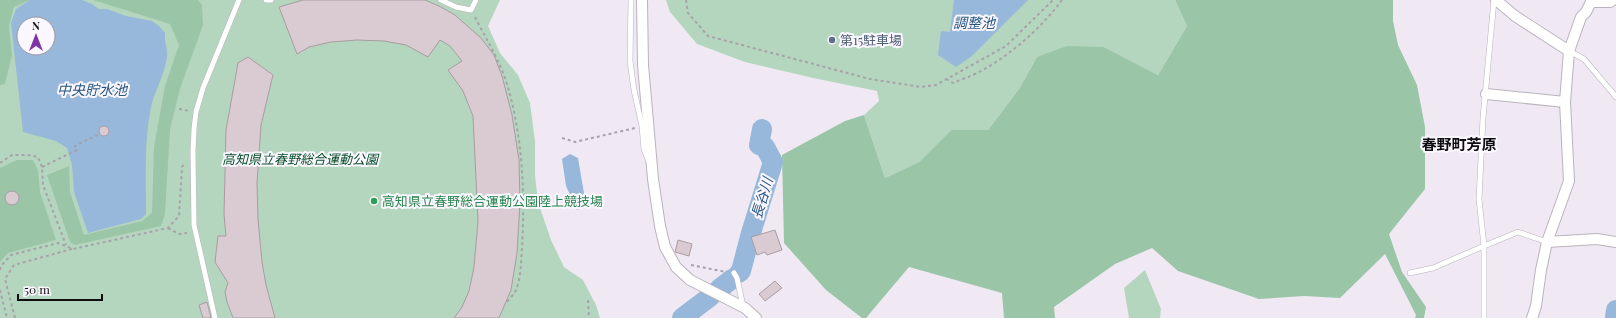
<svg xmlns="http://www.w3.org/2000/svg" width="1616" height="318" viewBox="0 0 1616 318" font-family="'Playfair Display','Noto Sans JP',serif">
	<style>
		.green { fill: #b5d6be; fill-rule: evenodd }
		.forest { fill: #9bc5a7 }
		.water { fill: #97b8db; fill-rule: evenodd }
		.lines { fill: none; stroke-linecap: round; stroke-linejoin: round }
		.river { stroke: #97b8db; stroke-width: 20 }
		.building { fill: #d9cbd1; stroke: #a99ca2 }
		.service-casing { stroke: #bab3be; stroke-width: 6 }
		.minor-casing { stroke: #bab3be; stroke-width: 12 }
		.path { stroke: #a7a2aa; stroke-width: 2; stroke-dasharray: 3 3; stroke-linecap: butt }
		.service { stroke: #fff; stroke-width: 5 }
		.minor { stroke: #fff; stroke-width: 10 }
		.service-dot { fill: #5c6f8a; stroke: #fbf7fe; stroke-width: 1.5 }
		.leisure-dot { fill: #2e9e5b; stroke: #fbf7fe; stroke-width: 1.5 }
		.labels { text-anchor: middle; stroke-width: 4; stroke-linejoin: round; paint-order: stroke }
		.service-label { font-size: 13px; fill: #4e5e75; stroke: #fbf7fe; text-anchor: start }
		.park-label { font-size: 13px; font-style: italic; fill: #054e29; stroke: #fbf7fe }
		.leisure-label { font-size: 13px; fill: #27864d; stroke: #fbf7fe; text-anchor: start }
		.water-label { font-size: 14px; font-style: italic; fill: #285785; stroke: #fbf7fe }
		.quarter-label { font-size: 15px; font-weight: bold; fill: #0f0d10; stroke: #fbf7fe }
	</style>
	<rect width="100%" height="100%" fill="#f0e9f4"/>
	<g class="green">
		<path d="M 0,0 L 500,0 L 488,26 L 500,53 L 518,75 L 530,103 L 535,141 L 535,175 L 538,202 L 551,240 L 564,267 L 583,280 L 596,305 L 600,318 L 0,318 ZM 24,24 L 48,24 L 48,48 L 24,48 Z"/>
		<polygon points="666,0 1175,0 1187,26 1158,75 1104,47 1037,57 1019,89 988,130 951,130 919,162 885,178 864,115 879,101 877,91 813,78 745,62 697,44 670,12"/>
		<polygon points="1145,270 1161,309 1160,318 1129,318 1124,288"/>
	</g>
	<g class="forest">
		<polygon points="0,0 30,0 14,7 9,26 12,55 5,84 0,85"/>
		<polygon points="93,0 198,0 202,5 203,25 180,89 170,129 165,214 161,226 75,245 70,242 47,175 69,166 70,192 84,235 142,221 152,213 154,147 165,86 179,45 170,24"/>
		<polygon points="1175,0 1393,0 1393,21 1398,45 1417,85 1425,127 1425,189 1389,234 1402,272 1426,307 1424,318 1415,318 1416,315 1385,254 1340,298 1304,296 1259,299 1178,271 1152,248 1115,264 1054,307 1055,318 1004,318 1002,293 909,267 866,318 862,318 826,290 784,243 782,155 845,121 864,115 885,178 919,162 951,130 988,130 1019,89 1037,57 1067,46 1104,47 1158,75 1187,26"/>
		<polygon points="17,160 33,160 38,170 40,192 56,240 8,253 0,262 0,168"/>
	</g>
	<g class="water">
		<path d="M 30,0 L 82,0 L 92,4 L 99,9 L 107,9 L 126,16 L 152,21 L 159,26 L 165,33 C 164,42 168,48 167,57 C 165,74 155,90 151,107 C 144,142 146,178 146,214 L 141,219 L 88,233 L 74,192 L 72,165 L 67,148 L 56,141 L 23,132 L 11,23 L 16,9 ZM 24,24 L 48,24 L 48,48 L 24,48 Z"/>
		<polygon points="954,0 1028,0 972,56 956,67 938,55 941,31 950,32"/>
		<polygon points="570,154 578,158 586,205 577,210 566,186 562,159"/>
	</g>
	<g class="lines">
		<g class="river">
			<polyline points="739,273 741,271 751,233 773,162 765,147 759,145 762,129"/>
			<polyline points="719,289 732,279"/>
			<polyline points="682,318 711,296"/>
			<polyline points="1615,318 1616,310"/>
		</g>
	</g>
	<g class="building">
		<polygon points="303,0 425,0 441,7 455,15 481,38 494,55 502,76 512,115 519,160 520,202 517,253 511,290 499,318 454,318 462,307 469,291 474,267 478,221 473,116 463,91 448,70 462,61 450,46 440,40 428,57 406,45 384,41 357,40 331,42 309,47 297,54 279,7"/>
		<polygon points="248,57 273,75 261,125 257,183 258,219 262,262 266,285 275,318 233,318 227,302 225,292 228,283 215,262 218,236 226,236 224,214 226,130 238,63"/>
		<circle cx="104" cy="131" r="5"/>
		<circle cx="12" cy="198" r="7"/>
		<polygon points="775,230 782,250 767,255 765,252 757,255 751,237"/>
		<polygon points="678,240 692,244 689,256 675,252"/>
		<polygon points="775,281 782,288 765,301 759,294"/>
		<polygon points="207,302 211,318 203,318 199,305"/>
	</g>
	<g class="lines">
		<g class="service-casing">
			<g id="service">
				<polyline points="266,0 271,0"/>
				<polyline points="441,0 456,7 471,10 476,0"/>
				<polyline points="631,0 630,61 634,90 642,126 644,149 648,160"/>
				<polyline points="1569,51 1584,59 1616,97"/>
				<polyline points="734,273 737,278 743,306"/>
				<polyline points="1410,273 1433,268 1484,246 1518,232 1547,242"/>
				<polyline points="215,318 194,225 193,152 194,129 196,112 203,88 239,0"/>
				<polyline points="1484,318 1484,246 1479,199 1483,118 1494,0"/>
			</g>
		</g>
		<g class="minor-casing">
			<g id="minor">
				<polyline points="642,0 643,65 653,179 660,226 665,247 676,267 690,280 745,308 756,318"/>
				<polyline points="1496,0 1515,16 1569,51"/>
				<polyline points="1486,94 1565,102"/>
				<polyline points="1547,242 1597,239 1616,242"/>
				<polyline points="1532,318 1536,306 1541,270 1547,242 1569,181 1565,102 1569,51 1581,17 1586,12 1591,2 1610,2 1613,0"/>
			</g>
		</g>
		<g class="path">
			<polyline points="686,0 688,13 708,36 870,79 921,87 936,85 1006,46 1053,0"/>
			<path d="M 475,17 C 487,41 502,64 509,91 C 523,142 525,196 522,248 C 521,261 521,278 516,290 C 514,295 508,300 505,304"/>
			<path d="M 946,79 L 953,83 C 962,79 972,76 981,71 C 1012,54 1041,28 1062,0"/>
			<polyline points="179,109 190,111"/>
			<polyline points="562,138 575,142 635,128"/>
			<polyline points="0,163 12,155 28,155 38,157 42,167 43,185 66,245"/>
			<polyline points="42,167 77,150 75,146 99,134"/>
			<polyline points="168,228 179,234 187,233"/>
			<polyline points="691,265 726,272"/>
			<polyline points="0,270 1,266 11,255 58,243 73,249 168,228 179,216 182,167 185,163"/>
			<polyline points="0,290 7,318"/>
			<polyline points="588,300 589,318"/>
			<polyline points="15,318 5,279 14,265 72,249"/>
		</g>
		<use href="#service" class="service"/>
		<use href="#minor" class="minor"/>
	</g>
	<circle class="service-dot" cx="832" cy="40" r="4"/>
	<circle class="leisure-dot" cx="374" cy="201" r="4"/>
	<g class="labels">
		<g class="service-label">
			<text x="840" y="45">第15駐車場</text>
		</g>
		<g class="park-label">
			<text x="300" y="164">高知県立春野総合運動公園</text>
		</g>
		<g class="leisure-label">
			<text x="382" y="206">高知県立春野総合運動公園陸上競技場</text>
		</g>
		<g class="water-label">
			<text x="974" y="28">調整池</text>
			<text x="92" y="95">中央貯水池</text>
			<text transform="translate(762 198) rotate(-73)" y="5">長谷川</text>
		</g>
		<g class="quarter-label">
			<text x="1459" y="150">春野町芳原</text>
		</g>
	</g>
	<g transform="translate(36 36)"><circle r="19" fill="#fbf7fe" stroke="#9d999f"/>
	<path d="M0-3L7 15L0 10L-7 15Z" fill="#8035a7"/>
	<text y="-6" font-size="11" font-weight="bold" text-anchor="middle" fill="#0f0d10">N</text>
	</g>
	<path d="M18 294v6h84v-6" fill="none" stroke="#0f0d10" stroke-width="2"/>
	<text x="24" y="294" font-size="12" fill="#0f0d10" stroke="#fbf7fe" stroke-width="3" paint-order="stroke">50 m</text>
</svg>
